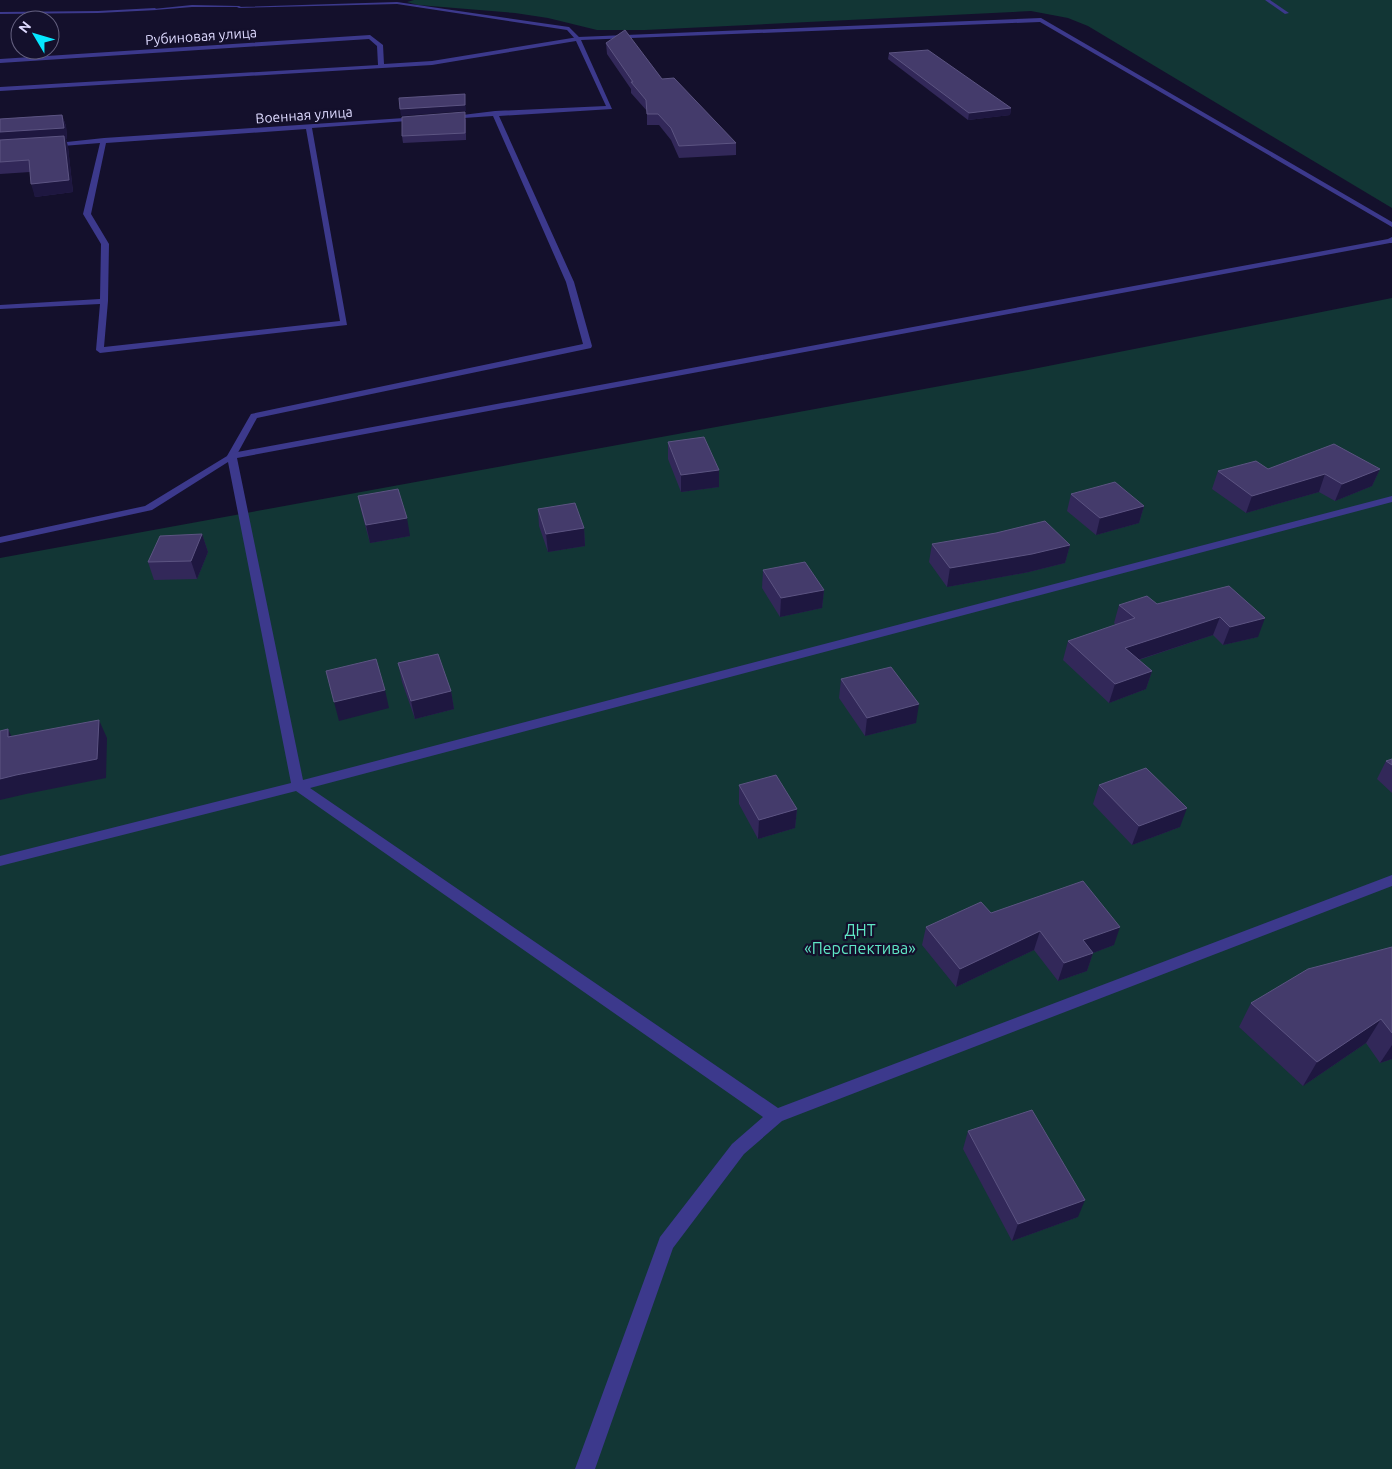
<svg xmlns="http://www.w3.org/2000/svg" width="1392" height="1469" viewBox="0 0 1392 1469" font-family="Ubuntu,sans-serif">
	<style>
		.green { fill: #123635 }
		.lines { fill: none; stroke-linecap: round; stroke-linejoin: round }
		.lane { fill: #3c398c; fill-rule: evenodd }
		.street { fill: #3c398c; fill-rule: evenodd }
		.wall { fill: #322859 }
		.shaded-wall { fill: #1e1740 }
		.building { fill: #443b6b; stroke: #5c5482 }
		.labels { text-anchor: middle; stroke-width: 4.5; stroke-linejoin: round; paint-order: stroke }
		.far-street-label { font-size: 14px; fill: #dedaff; stroke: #14102c }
		.park-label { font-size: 16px; fill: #5fe6c4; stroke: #14102c }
	</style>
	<rect width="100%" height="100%" fill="#14102c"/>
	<g class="green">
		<polygon points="414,0 1392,0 1392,208 1088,26 1068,18 1031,11 645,30 597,30 548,18 515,13 418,5 407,2"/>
		<polygon points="1392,298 1392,1469 0,1469 0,558 1028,370"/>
	</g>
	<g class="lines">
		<g class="lane">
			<polygon points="1265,0 1270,0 1289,13 1285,14"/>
			<polygon points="397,2 569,27 581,39 576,40 567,30 397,4 239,8 237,7"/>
			<polygon points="155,8 157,10 98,13 0,14 0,12 98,11"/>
			<polygon points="567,280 574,282 592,346 591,348 257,418 235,458 229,458 227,456 251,414 583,344 566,282"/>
		</g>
		<g class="street">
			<polygon points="192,5 239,6 241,7 192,7 155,10 153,9"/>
			<polygon points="1041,18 1392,222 1392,227 1040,22 581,40 612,109 499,116 574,282 570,284 566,282 493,116 449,119 446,117 495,111 606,106 576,41 432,65 0,91 0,87 378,65 377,46 369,39 0,63 0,59 370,35 383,45 384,64 432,61 578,37"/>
			<path d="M 419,117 L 421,120 L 312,128 L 347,325 L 100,353 L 96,350 L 100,304 L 0,309 L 0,305 L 100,299 L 101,244 L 83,214 L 100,143 L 50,147 L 47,145 L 48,144 L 104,138 ZM 306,129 L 340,321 L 104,347 L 108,301 L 109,244 L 91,214 L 106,143 Z"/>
			<polygon points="1392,237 1392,243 1390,243 237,458 303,780 1392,496 1392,502 310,788 778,1108 1392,875 1392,886 782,1121 744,1154 673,1248 595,1469 575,1469 660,1237 732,1144 763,1117 296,791 0,866 0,856 291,783 228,462 152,510 0,543 0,537 145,506 232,453 1388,239"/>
		</g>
	</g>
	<g class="wall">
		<polygon points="606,43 662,79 736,143 736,155 679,158 671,140 659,125 647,125 647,111 631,93 631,89 607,54"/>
		<polygon points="889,53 1011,108 1010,115 968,120 888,59"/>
		<polygon points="62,115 66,126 67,139 66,139 68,147 73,192 35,197 30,172 0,174 0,119"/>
		<polygon points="466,119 466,140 403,143 402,136"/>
		<polygon points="668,442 719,487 681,492 668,459"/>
		<polygon points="1268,469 1380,469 1372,486 1335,501 1319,492 1246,513 1212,489 1218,471"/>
		<polygon points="1071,494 1144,506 1139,523 1096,535 1067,511"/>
		<polygon points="358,496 410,536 370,543 362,514"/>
		<polygon points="538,509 584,528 585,546 548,552 539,526"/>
		<polygon points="202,534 208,552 197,579 154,580 148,562"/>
		<polygon points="932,544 1070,545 1065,563 1029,572 947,587 929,562"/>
		<polygon points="763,570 824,590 822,608 780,617 762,588"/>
		<polygon points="1229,586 1258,637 1223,645 1213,635 1139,660 1152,671 1146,689 1109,703 1063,660 1068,641 1116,625 1114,623 1119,605 1157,604"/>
		<polygon points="398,663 451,691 454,709 415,719 402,682"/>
		<polygon points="841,679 916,723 865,736 839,698"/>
		<polygon points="1392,759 1392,793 1377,779 1386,761"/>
		<polygon points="739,785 797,809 795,828 758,839 739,804"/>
		<polygon points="1099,785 1180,827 1132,845 1093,804"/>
		<polygon points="991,913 1114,945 1093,953 1087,971 1058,981 1034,950 956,987 922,945 926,927"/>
		<polygon points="1392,947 1392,1059 1380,1063 1366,1043 1303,1086 1239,1027 1251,1003"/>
		<polygon points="968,1131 1078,1217 1012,1241 963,1149"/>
	</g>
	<g class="shaded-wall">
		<polygon points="465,94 466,111 401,116 400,109"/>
		<polygon points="1011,108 1010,115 968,120 969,113"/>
		<polygon points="62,115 66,126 67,139 66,139 68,147 73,192 35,197 31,184 69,180 0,144 0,132"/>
		<polygon points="1380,469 1372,486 1335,501 1342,484"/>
		<polygon points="719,470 719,487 681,492 681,475"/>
		<polygon points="1325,474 1319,492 1246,513 1252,496"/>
		<polygon points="1144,506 1139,523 1096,535 1100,518"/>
		<polygon points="407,518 410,536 370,543 366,525"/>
		<polygon points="584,528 585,546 548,552 546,534"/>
		<polygon points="202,534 208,552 197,579 191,561"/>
		<polygon points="1070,545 1065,563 1029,572 947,587 950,568"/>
		<polygon points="824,590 822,608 780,617 781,598"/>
		<polygon points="1220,617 1213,635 1119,666 1125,648"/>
		<polygon points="1265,618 1258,637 1223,645 1230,627"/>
		<polygon points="1152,671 1146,689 1109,703 1115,684"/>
		<polygon points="385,690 389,708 339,721 334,702"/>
		<polygon points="451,691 454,709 415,719 411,701"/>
		<polygon points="919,704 916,723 865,736 867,718"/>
		<polygon points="99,720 107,738 106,778 26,794 0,800 0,779"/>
		<polygon points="8,729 17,748 8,737"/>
		<polygon points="1187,808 1180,827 1132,845 1139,826"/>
		<polygon points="797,809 795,828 758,839 759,820"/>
		<polygon points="1120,927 1114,945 1093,953 1087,971 1058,981 1064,963 1083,940"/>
		<polygon points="1040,931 1034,950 956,987 960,969"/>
		<polygon points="1381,1019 1366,1043 1303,1086 1317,1062"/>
		<polygon points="1392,1045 1392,1059 1380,1063"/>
		<polygon points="1085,1200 1078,1217 1012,1241 1018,1224"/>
	</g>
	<g class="building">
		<polygon points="625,30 662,79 674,78 736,143 679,146 671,128 658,114 647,114 646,100 631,82 633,82 606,43"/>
		<polygon points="928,50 1011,108 969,113 889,53"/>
		<polygon points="465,94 465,105 400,109 399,98"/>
		<polygon points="465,112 465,133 402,136 402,117"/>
		<polygon points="62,115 64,128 0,132 0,119"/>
		<polygon points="64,136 69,180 31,184 29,160 0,162 0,140"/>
		<polygon points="704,437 719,470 681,475 668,442"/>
		<polygon points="1334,444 1380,469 1342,484 1325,474 1252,496 1218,471 1256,461 1268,469"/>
		<polygon points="1115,482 1144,506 1100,518 1071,494"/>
		<polygon points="398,489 407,518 366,525 358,496"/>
		<polygon points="575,503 584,528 546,534 538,509"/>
		<polygon points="1045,521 1070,545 1032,554 950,568 932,544 996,533"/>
		<polygon points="202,534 191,561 148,562 160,536"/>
		<polygon points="805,562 824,590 781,598 763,570"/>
		<polygon points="1229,586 1265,618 1230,627 1220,617 1125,648 1152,671 1115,684 1068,641 1135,618 1119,605 1147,596 1157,604"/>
		<polygon points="438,654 451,691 411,701 398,663"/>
		<polygon points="376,659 385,690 334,702 326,671"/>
		<polygon points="891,667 919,704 867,718 841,679"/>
		<polygon points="99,720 97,759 16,775 0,779 0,731 8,729 8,737"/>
		<polygon points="1392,759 1392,765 1386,761"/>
		<polygon points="1146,768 1187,808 1139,826 1099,785"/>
		<polygon points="776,775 797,809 759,820 739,785"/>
		<polygon points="1083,881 1120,927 1083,940 1093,953 1064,963 1040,931 960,969 926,927 981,902 991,913"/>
		<polygon points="1392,947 1392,1033 1381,1019 1317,1062 1251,1003 1308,969"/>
		<polygon points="1032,1110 1085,1200 1018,1224 968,1131"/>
	</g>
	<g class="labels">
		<g class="far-street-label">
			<text transform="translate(201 36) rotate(-4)" y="5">Рубиновая улица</text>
			<text transform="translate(304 115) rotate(-4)" y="5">Военная улица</text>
		</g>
		<g class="park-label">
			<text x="860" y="936">ДНТ<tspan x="860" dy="18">«Перспектива»</tspan></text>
		</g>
	</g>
	<g transform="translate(35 35) rotate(308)"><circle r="24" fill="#14102c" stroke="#656180"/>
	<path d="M0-4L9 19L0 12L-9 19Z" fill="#06e7ff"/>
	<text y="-8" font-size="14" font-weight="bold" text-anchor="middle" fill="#dedaff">N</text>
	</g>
</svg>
